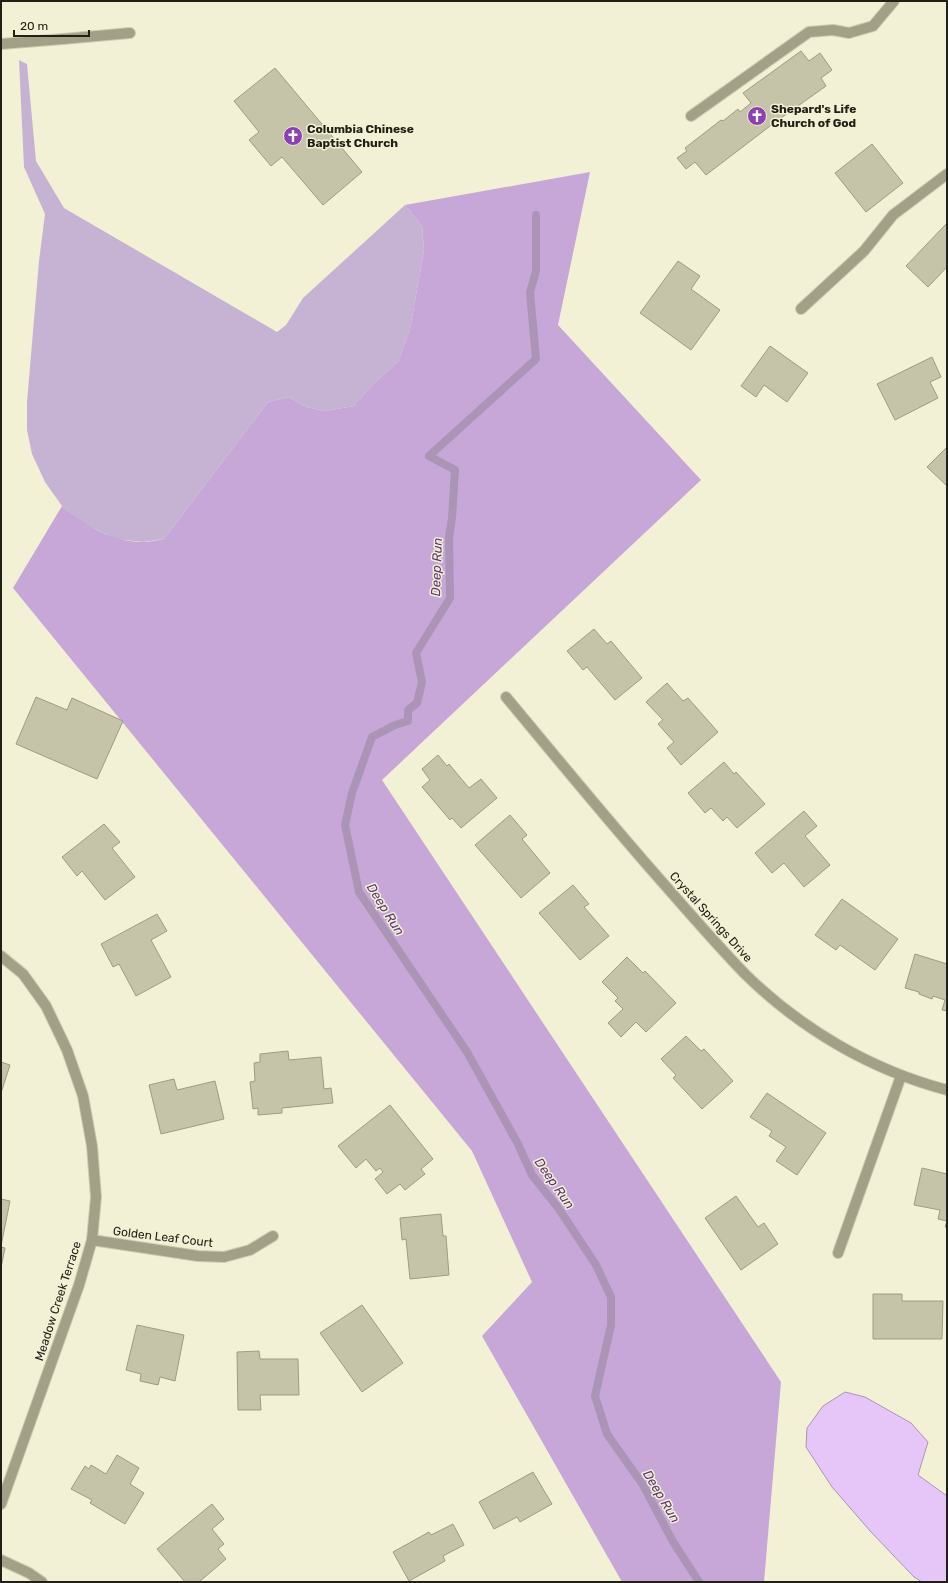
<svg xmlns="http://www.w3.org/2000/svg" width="948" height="1583" viewBox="0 0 948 1583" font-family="Rubik,sans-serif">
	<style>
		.green { fill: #c6b3d3 }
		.forest { fill: #c6a7d8 }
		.water { fill: #e6c6f9; stroke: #ab94b5 }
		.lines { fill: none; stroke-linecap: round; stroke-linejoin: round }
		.stream { stroke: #ab94b5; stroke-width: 8 }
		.building { fill: #c5c3a8; stroke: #9e9b81 }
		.lane-casing { stroke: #cdcbb3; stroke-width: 12 }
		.street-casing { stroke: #cdcbb3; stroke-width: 12 }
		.lane { stroke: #a2a087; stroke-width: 10 }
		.street { stroke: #a2a087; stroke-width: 10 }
		.labels { text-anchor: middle; stroke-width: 3; stroke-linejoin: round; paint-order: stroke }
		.poi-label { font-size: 12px; font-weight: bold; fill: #212016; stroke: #f3f1d5; text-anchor: start }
		.street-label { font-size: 12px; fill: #212016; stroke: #f3f1d5 }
		.water-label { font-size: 13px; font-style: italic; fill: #5d3572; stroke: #f3f1d5 }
	</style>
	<rect width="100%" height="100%" fill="#f3f1d5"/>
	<polygon class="green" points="19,60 27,64 36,161 64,208 277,332 286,325 303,298 405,205 422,226 424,250 410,329 398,362 372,385 354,406 325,411 306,407 289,397 268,402 164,539 143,542 116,539 85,524 62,506 45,482 32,454 27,430 27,402 39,261 45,214 24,167"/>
	<path class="forest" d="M 590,172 L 558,325 L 701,480 L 382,780 L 781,1382 L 764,1582 L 622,1582 L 482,1336 L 532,1282 L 472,1151 L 13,588 L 62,506 C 87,526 110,541 142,542 C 149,542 157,540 164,539 L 268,402 L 289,397 L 306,407 L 325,411 L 354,406 L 372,385 L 398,362 L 410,329 L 424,250 L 422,226 L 405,205 Z"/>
	<polygon class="water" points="845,1392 865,1397 911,1423 928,1442 918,1475 947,1496 947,1582 922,1582 914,1577 871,1532 832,1487 806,1447 807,1428 823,1406"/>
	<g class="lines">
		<polyline class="stream" points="536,215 536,271 530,292 536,359 429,456 455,470 452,518 449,537 450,598 416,653 422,682 417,703 408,710 408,721 395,725 372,737 352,793 345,825 359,892 467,1052 518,1144 532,1175 559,1209 596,1265 611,1297 611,1325 595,1396 607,1434 643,1485 672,1540 699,1582"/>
	</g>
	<g class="building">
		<polygon points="801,51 809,61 820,53 832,70 821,78 826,86 774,123 706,175 695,162 686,169 677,158 687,151 685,148 721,120 723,121 738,109 740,112 751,103 743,93"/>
		<polygon points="275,68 362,172 323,205 282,157 271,166 249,140 259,132 234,101"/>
		<polygon points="872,144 903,183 866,212 835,173"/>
		<polygon points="947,223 947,267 928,287 906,266"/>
		<polygon points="678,261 700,276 691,289 720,310 691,350 640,313"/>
		<polygon points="770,346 808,373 787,402 764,385 756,397 741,386"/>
		<polygon points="932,357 941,377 930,382 938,398 895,420 877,384"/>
		<polygon points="947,447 947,486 927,467"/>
		<polygon points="594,629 607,644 611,641 642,678 615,700 587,667 583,670 567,651"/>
		<polygon points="667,683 683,701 688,698 718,732 681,765 667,748 674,742 658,724 663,720 646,702"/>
		<polygon points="36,697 67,710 72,698 123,721 97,779 16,744"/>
		<polygon points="438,755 447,766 449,764 469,788 481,779 497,798 461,828 452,818 450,820 422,787 430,780 422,769"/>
		<polygon points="724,762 734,774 736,772 765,804 737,828 727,817 723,821 711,808 705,813 688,793"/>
		<polygon points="804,811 817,826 805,836 830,865 804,887 784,863 772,873 755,853"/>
		<polygon points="510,815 527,835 522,839 550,873 521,898 475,845"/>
		<polygon points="104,824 120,842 112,848 135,877 105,900 82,871 77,876 62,857"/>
		<polygon points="573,885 589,904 584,907 609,936 580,960 539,913"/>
		<polygon points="842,899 898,939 875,970 840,945 836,950 815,935"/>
		<polygon points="157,914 167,931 151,940 171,977 136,996 119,964 113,967 101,944"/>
		<polygon points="915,954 947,964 947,1011 942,1010 945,1000 933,996 932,999 919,994 919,992 905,988"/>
		<polygon points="627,957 643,973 645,971 676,1003 646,1032 636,1022 621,1037 608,1023 623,1009 615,1001 618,998 602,982"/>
		<polygon points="686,1036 701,1051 704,1049 733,1081 702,1109 673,1078 676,1075 661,1059"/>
		<polygon points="288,1051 289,1060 321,1057 324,1089 331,1088 333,1103 282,1108 282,1113 258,1115 258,1108 253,1109 250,1082 255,1081 254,1063 260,1062 260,1054"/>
		<polygon points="1,1062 10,1065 1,1093"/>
		<polygon points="174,1079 177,1090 215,1081 224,1119 161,1134 149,1085"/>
		<polygon points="767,1093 826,1133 797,1175 776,1161 786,1147 769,1136 772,1131 750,1117"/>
		<polygon points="390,1105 433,1159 421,1169 425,1174 405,1190 400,1184 387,1194 375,1179 383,1172 380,1168 376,1171 366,1159 356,1168 338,1146"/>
		<polygon points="922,1168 947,1174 947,1227 945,1227 947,1221 938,1219 940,1210 914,1205"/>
		<polygon points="736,1196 758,1227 764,1223 778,1244 741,1270 705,1218"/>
		<polygon points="1,1199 10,1201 1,1246"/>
		<polygon points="441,1214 443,1236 446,1236 449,1275 410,1279 406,1239 402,1240 400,1218"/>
		<polygon points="1,1247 5,1248 1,1268"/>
		<polygon points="873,1294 902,1294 902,1301 943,1301 942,1339 873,1339"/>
		<polygon points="362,1305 403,1363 362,1392 320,1333"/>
		<polygon points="137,1325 184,1335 175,1381 160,1377 158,1385 140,1381 141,1374 126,1370"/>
		<polygon points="259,1351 260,1359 298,1359 299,1395 260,1395 261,1410 238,1410 237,1352"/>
		<polygon points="117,1455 139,1468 130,1484 144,1493 125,1524 90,1503 92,1500 71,1489 85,1466 89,1469 91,1465 106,1474"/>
		<polygon points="533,1472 552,1504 520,1522 517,1517 494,1529 479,1502"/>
		<polygon points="212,1504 224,1519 212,1529 224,1544 218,1549 226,1559 199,1582 185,1582 157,1549"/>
		<polygon points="453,1524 464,1545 443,1556 445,1561 409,1581 393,1552 429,1532 431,1535"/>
	</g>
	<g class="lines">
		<g class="lane-casing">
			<g id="lane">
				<polyline points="63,39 130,33"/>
				<polyline points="691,116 809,32 833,30 849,33 873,26 894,1"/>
				<polyline points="801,309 864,251 893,215 947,174"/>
				<polyline points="838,1253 901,1076"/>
			</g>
		</g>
		<g class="street-casing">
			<g id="street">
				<polyline points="1,44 63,39"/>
				<path d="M 506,697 C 556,757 605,817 656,875 C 685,908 714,942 745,974 C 801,1029 871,1070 947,1090"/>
				<polyline points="1,956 23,974 46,1006 67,1050 83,1096 92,1146 96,1197 92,1240 79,1285 1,1504"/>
				<polyline points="92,1240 198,1256 224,1257 250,1250 273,1236"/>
				<polyline points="1,1560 29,1573 42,1582"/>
			</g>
		</g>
		<use href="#lane" class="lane"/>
		<use href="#street" class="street"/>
	</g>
	<defs>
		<g id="church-disc" transform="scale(1)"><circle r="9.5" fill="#8c40b1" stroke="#f3f1d5"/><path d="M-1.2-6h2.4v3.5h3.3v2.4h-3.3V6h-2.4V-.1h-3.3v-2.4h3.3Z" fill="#fff"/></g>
	</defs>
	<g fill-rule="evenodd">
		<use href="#church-disc" x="757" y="116"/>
		<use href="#church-disc" x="293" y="136"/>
	</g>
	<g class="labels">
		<g class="poi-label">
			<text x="771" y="113">Shepard's Life<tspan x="771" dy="14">Church of God</tspan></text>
			<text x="307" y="133">Columbia Chinese<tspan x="307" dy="14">Baptist Church</tspan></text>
		</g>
		<g class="street-label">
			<text transform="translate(711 917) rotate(48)" y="4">Crystal Springs Drive</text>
			<text transform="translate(163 1237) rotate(7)" y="4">Golden Leaf Court</text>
			<text transform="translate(58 1301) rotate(-72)" y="4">Meadow Creek Terrace</text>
		</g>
		<g class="water-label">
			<text transform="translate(436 567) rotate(-88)" y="5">Deep Run</text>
			<text transform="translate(386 909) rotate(58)" y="5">Deep Run</text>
			<text transform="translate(555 1183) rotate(55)" y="5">Deep Run</text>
			<text transform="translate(662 1496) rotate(59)" y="5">Deep Run</text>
		</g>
	</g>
	<rect width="948" height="1583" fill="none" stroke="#212016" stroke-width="4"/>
	<path d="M14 30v6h75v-6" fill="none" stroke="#212016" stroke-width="2"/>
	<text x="20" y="30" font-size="12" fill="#212016" stroke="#f3f1d5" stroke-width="3" paint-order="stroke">20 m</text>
</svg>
